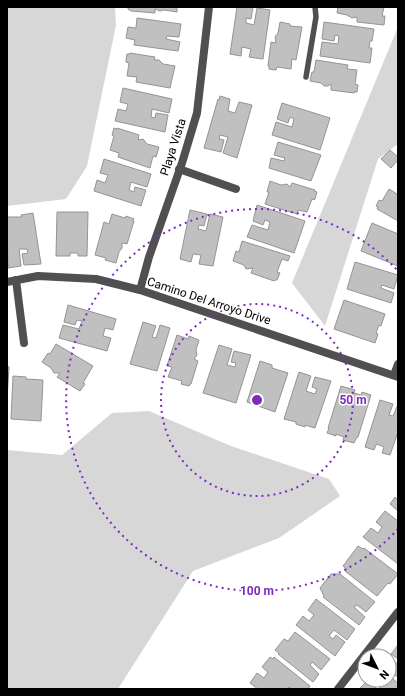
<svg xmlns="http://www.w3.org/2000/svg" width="405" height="696" viewBox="0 0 405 696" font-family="Roboto,sans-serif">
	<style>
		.green { fill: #d7d7d7 }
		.building { fill: #c0c0c0; stroke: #949494 }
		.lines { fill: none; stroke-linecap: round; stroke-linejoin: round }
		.lane { stroke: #505050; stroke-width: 5.5 }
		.street { stroke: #505050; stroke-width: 8 }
		.ring { fill: none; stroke: #7b2cbf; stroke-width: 2; stroke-dasharray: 2 4 }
		.labels { text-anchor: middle; stroke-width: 3; stroke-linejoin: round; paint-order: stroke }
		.street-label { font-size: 12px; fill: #000; stroke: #fff }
		.centre { fill: #7b2cbf; stroke: #fff; stroke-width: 2 }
		.ring-label { font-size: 12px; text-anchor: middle; font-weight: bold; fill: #7b2cbf; stroke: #fff; stroke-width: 3; stroke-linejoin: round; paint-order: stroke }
	</style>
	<rect width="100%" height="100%" fill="#fff"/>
	<g class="green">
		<polygon points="7,7 115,7 116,25 87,166 66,199 7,206"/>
		<polygon points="398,27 398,144 378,159 325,326 292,283"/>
		<polygon points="149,411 231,446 329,479 340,496 279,538 193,571 118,689 7,689 7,450 62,455 112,413"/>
	</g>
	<g class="building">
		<polygon points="128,7 177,7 177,12 164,10 160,11 155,9 155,13 131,11 128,9"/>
		<polygon points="237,7 253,7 251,19 246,18 246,23 254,25 257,8 270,10 263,59 249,57 251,49 242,47 241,56 230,54"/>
		<polygon points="338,7 384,7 382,16 385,16 384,25 357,22 357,17 352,18 347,15 337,13"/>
		<polygon points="137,18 181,24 179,37 167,36 166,39 180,42 178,51 134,45 135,40 126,38 128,27 136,28"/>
		<polygon points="280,22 290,24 290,26 302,27 296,60 292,59 291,69 277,67 276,70 275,70 269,69 269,66 268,66 271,42 276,43 275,37 278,33"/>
		<polygon points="324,22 374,29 372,41 370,41 369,48 372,48 370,63 320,56 322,42 338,44 339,36 335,35 334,41 322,39"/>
		<polygon points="130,53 155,57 154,60 159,60 163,64 175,66 170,88 136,82 137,77 127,76 129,63 126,62 126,61 127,54 130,54"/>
		<polygon points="316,60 348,65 347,69 357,70 355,84 358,85 357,92 354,92 354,93 331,90 331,84 328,86 324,86 321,83 310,81 312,72 314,72"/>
		<polygon points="123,88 172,99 169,113 152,109 151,117 155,118 156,113 168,115 165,132 115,121 118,109 126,111 128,104 120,102"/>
		<polygon points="220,96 230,99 228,111 235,113 239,102 252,105 237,158 223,153 228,137 220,135 219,139 224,140 221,152 204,148 218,99 219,100"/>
		<polygon points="282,103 330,118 320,150 272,135 276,122 292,127 294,119 290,117 288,123 277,119"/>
		<polygon points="114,128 117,129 117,128 139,135 138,140 143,139 147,144 159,147 156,157 153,156 150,168 118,157 119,153 110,150 114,136 112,135"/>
		<polygon points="278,142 321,155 311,181 269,168 271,158 284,161 285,158 274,155"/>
		<polygon points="390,150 398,157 398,160 391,168 381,159"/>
		<polygon points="104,159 151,174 147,187 131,182 129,190 134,192 135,187 146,190 141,206 94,191 97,180 105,183 108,175 100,173"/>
		<polygon points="270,181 281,185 287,184 290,187 292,183 315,190 314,191 317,192 315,199 314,200 312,199 307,212 298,210 297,214 265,204 269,192 267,192"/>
		<polygon points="389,189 397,194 398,192 398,221 377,209 378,207 376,206 379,200 382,201"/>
		<polygon points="257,205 305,221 294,253 247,237 252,225 268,230 270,222 265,220 263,225 253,221"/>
		<polygon points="190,210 207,214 204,226 199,225 198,229 206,231 210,214 223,217 213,266 199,264 201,255 193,254 191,262 180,259"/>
		<polygon points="57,212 88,212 87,256 78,256 78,253 70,253 70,256 56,256"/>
		<polygon points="33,213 41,264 24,265 22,254 28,253 27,249 19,249 21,266 8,268 7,217 22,217 21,215"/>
		<polygon points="112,214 125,218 126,216 134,219 133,221 134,221 127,244 122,243 122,248 119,252 116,263 105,260 106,258 95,255 104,222 109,224"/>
		<polygon points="372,223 398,234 398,266 361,251"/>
		<polygon points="242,241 290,256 288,261 282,259 277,272 280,273 277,280 275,280 274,281 251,273 253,268 246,269 244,265 233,261 236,251 239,252"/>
		<polygon points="355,262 398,275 394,289 382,285 381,288 394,293 391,303 347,289"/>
		<polygon points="344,300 385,314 381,326 379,325 376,333 378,334 375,343 334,329"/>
		<polygon points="68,305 116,319 113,330 105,328 103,336 111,338 107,351 59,338 63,325 79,329 82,321 77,320 75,325 64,322"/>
		<polygon points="143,322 156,326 152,337 156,338 160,325 170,328 157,371 130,364"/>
		<polygon points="177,335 188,339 189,336 199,340 196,350 197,355 194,359 198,361 191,384 190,384 189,386 181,384 182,381 168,377 172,367 167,366"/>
		<polygon points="56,344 93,366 83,383 85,384 80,391 57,377 60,373 54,373 51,368 42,362 48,353 50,354"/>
		<polygon points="219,345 232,349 227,365 235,367 236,363 231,362 234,351 251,355 236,403 203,393"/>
		<polygon points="260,361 272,365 272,368 288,373 275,412 247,402"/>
		<polygon points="7,366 9,367 7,399"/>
		<polygon points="299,372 311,376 306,391 315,394 317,389 312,387 315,377 331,381 315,428 305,425 305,427 296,424 296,422 284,419"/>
		<polygon points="13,376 26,377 26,379 43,380 41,421 11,419"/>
		<polygon points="341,386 355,390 354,393 361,395 362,392 371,395 358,437 357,437 354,443 343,440 344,437 336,434 336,436 327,433 329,428 328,428"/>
		<polygon points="380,400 393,404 389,415 393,416 398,404 398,432 390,455 382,453 384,447 377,444 376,445 374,450 365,447"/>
		<polygon points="395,497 397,499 398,498 398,511 390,504"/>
		<polygon points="385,511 398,521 398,564 363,537 371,528 378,533 382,527 376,522"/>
		<polygon points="358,546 363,549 364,548 398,574 390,584 388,583 377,596 345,571 347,569 343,566"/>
		<polygon points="331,574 340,574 375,602 366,612 357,605 354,607 365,617 359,625 323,597 324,596 320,588"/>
		<polygon points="316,599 355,629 347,640 334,630 329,636 333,639 336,635 345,642 335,656 296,625 303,616 309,621 314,615 308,610"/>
		<polygon points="295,632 330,659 321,670 312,662 310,665 319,674 313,682 278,654 279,653 275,650 284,639 288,641"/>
		<polygon points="398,645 398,659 391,654"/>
		<polygon points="270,657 273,659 274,657 310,686 308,689 292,689 289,687 287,689 258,689 250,683 257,673 264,678 268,672 262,667"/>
		<polygon points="389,659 398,664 398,677 389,671"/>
		<polygon points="389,676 398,683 398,689 382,689 371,680 389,680"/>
		<polygon points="367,681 376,688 375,689 359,689"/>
	</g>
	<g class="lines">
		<polyline class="lane" points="306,77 316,17 315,7"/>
		<g class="street">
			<polyline points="179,169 236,189"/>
			<polyline points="16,280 24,343"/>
			<polyline points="7,282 38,276 96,279 140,290 398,377"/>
			<polyline points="140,290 149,257 182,163 197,113 209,7"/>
			<polyline points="394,375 398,364"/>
			<polyline points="338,689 398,612"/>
		</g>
	</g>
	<g class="ring">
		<circle cx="257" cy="400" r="96"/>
		<path d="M398 529A191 191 0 1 1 398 271"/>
	</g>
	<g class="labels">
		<g class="street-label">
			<text transform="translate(173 147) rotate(-72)" y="4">Playa Vista</text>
			<text transform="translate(209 301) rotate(18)" y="4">Camino Del Arroyo Drive</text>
		</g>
	</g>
	<circle cx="257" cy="400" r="6" class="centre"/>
	<g class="ring-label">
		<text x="353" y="404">50 m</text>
		<text x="257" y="595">100 m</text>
	</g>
	<rect width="405" height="696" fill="none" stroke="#000000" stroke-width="16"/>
	<g transform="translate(377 668) rotate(132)"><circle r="19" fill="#ffffff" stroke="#999999"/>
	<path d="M0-3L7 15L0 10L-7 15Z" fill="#000000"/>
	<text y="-6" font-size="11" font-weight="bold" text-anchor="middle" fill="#000000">N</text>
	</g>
</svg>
